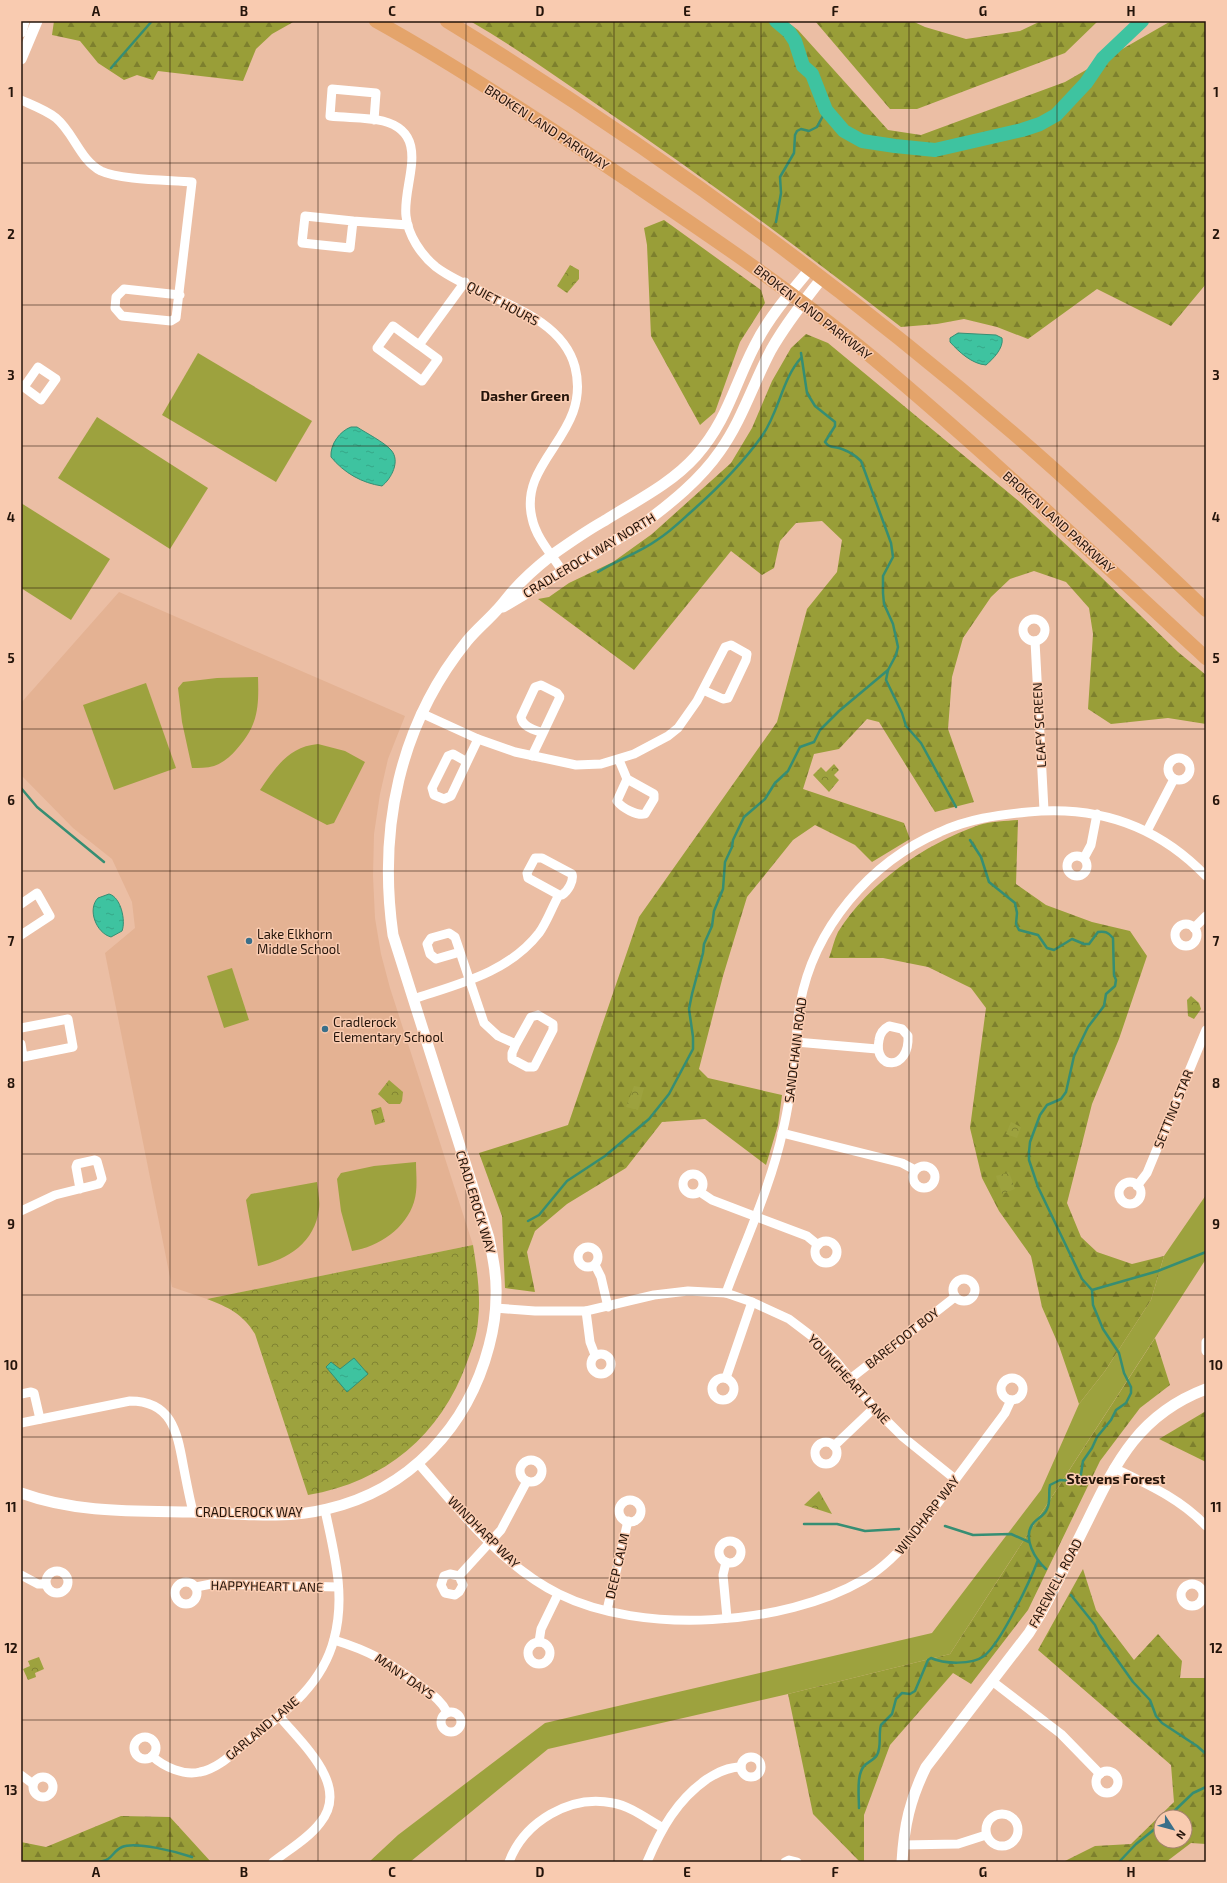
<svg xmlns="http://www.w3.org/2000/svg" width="1227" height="1883" viewBox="0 0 1227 1883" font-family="'Exo 2',sans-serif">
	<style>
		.built { fill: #e4b293 }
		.green { fill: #9da23e }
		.forest { fill: url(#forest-firs); fill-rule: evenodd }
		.park { fill: url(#park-crowns) }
		.water { fill: url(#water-ripples); stroke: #368e73 }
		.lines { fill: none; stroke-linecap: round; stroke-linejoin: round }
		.stream { stroke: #368e73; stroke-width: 2.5 }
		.river { stroke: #3ec3a0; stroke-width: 14 }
		.minor { stroke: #fff; stroke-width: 9 }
		.tertiary { stroke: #fff; stroke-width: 11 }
		.primary { stroke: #e4a46b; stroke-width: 14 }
		.grid { fill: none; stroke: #24140a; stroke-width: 1; stroke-opacity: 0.55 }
		.poi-dot { fill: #396f8a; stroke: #f9cbb0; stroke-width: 1.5 }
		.labels { text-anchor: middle; stroke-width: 3; stroke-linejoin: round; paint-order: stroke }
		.street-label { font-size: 13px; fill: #24140a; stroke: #f9cbb0 }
		.poi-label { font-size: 13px; fill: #24140a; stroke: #f9cbb0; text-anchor: start }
		.neighbourhood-label { font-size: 14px; font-weight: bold; fill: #24140a; stroke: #f9cbb0 }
		.neatline { fill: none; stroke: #24140a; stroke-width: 1.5 }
		.grid-label { font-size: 13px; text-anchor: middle; font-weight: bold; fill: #24140a }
	</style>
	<defs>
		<pattern id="forest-firs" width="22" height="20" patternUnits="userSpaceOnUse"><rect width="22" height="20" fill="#999e38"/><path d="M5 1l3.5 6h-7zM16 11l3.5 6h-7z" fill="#7d802d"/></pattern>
		<pattern id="park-crowns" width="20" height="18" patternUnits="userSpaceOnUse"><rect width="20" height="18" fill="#9da23e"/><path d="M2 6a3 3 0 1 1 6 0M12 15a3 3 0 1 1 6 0" fill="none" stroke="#808332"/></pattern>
		<pattern id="water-ripples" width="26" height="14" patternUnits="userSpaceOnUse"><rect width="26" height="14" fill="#3ec3a0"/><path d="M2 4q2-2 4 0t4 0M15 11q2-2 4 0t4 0" fill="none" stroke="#36a788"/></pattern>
	</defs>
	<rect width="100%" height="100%" fill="#ebbea4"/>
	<polygon class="built" points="119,592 405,716 388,759 380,794 374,834 373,876 375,918 381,954 390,988 473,1245 207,1299 172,1287 105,953 135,928 132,902 112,859 73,828 21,775 21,703"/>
	<g class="green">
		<polygon points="198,353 312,421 276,482 162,415"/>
		<polygon points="97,417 208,488 170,549 58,478"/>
		<polygon points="21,503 110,559 71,620 21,588"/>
		<path d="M 258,677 C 259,708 258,726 236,750 C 231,756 223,763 214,766 C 207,768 199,768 192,768 L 182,722 L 178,688 L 183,682 L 217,678 Z"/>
		<polygon points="146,683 176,768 114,790 83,705"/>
		<path d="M 318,744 L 345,751 L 365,762 L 334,823 L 327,825 L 260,790 C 276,767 288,747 318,744 Z"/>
		<polygon points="232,968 249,1020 224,1028 207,976"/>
		<path d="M 416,1162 C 416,1175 418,1189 414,1202 C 406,1228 379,1247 352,1251 L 341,1211 L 337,1179 L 341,1173 L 374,1166 Z"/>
		<path d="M 317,1182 C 318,1191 320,1200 319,1209 C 315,1242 288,1260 258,1266 L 246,1200 L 251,1194 Z"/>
		<polygon points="1206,1195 1206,1259 950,1654 788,1694 548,1749 410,1862 369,1862 398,1835 545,1723 932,1633 1041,1490 1079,1404 1105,1371 1151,1300 1164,1256"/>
	</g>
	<g class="forest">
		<polygon points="54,21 295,21 272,34 256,49 243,81 158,71 153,80 137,75 124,80 98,63 80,41 52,35"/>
		<path d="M 470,21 L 786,21 L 798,30 L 888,130 L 921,135 L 1065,82 L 1171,21 L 1206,21 L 1206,284 L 1171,326 L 1097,289 L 1028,339 L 997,327 L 964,319 L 937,324 L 901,327 C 802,250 702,176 599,106 C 556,77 515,47 470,21 Z"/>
		<polygon points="815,21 912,21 925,27 966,39 1020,31 1041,21 1098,21 1065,53 917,109 890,109"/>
		<polygon points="664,220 761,290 765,303 740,342 715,412 700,425 651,336 647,245 644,228"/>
		<polygon points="806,334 828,343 1021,503 1099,575 1178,652 1206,675 1206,724 1168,718 1111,724 1088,709 1093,634 1089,608 1066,582 1034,571 1010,579 991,597 963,638 952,677 948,729 974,802 935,812 879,722 867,719 839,749 814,754 803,789 904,823 910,839 872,862 855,845 815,825 793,840 747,897 723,976 699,1069 708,1078 782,1095 778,1125 766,1165 705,1119 662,1122 626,1168 567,1204 535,1231 527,1252 535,1292 505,1288 502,1216 479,1153 568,1125 639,917 777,722 807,609 837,572 842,540 822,521 796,523 780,541 774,568 762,575 731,551 634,670 538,599 549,597 569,583 613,562 652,534 731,463 752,428 772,381 791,348"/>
		<path d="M 1018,820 L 1016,884 L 1046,905 L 1092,922 L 1130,931 L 1147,956 L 1119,1039 L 1092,1104 L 1067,1203 L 1081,1237 L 1097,1252 L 1132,1264 L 1164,1256 L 1151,1300 L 1105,1371 L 1079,1404 L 1059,1346 L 1042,1307 L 1031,1256 L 999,1211 L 982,1178 L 970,1128 L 986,1008 L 971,988 L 928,967 L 883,958 L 829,958 C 832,950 834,940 838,932 C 870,882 923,845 979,825 C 991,821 1006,821 1018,820 Z"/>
		<polygon points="1155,1338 1170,1385 1140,1408 1100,1461 1028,1610 971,1684 953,1673 890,1745 864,1815 864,1862 860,1862 813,1814 788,1694 950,1654"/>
		<polygon points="1206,1411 1206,1462 1159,1439"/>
		<path d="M 1083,1569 L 1096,1610 L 1134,1660 L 1158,1634 L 1182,1661 L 1180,1678 L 1206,1678 L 1206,1844 L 1191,1843 L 1166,1862 L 1063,1862 L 1095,1846 L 1131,1844 L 1174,1802 L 1171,1765 L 1038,1650 ZM 1161,1817 L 1185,1817 L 1185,1841 L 1161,1841 Z"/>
		<polygon points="121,1816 170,1817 211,1862 21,1862 21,1842 46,1847"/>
	</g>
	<g class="park">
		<polygon points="570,265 579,270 579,279 567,293 557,286"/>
		<polygon points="834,764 839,770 834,775 839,780 829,792 813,775 821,767 826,772"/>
		<polygon points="1191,996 1199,1003 1201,1009 1194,1019 1188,1016 1187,1000"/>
		<polygon points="389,1080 403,1092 402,1101 400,1104 389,1104 378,1094"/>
		<polygon points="634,1086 644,1088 638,1110 626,1107"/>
		<polygon points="381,1107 385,1122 375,1125 371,1110"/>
		<polygon points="1011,1122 1021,1127 1017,1138 1006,1134"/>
		<polygon points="1009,1172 1015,1189 1002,1194 996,1176"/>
		<path d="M 473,1245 C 477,1270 481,1296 478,1321 C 477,1335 472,1349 467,1362 C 441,1435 385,1482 308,1495 L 255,1334 C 243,1314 228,1307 207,1299 Z"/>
		<polygon points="819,1491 832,1514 804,1505"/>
		<polygon points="39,1657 44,1669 35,1673 36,1677 28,1680 23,1669 30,1666 28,1661"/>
	</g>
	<g class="water">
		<path d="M 958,333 L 996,335 L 1002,338 C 1004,348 993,359 986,365 C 972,364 959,352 950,342 L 950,338 Z"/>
		<path d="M 351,427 L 357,427 C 366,433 384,442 391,450 C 401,461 391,479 382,486 C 362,483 344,473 331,457 C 330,444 340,431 351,427 Z"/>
		<path d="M 109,894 C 121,897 126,921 122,931 L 111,937 C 96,933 87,909 98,898 Z"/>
		<polygon points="354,1358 368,1374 347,1392 326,1367 331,1362 340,1369"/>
	</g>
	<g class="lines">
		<g class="stream">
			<polyline points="111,68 152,21"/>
			<polyline points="776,222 781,193 780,177 794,153 795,135 797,131 801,129 809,131 817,127 826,110"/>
			<path d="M 801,353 L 807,393 L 815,406 L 835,422 L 835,426 L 825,442 C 830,449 835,446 842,449 C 850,452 856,456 861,461 L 891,543 L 893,557 L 883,576 L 883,593 L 884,604 L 893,624 L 898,647 L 896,655 L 888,670 L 886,680 L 902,713 L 906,726 L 921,743 L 956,807"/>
			<path d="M 598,572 C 617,560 639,553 657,540 C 670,532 681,521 692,511 C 718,488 742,464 762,436 C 779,412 782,379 801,358"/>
			<polyline points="21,788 37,807 104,862"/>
			<path d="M 970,840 L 981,857 L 989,882 L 1015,903 L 1017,913 L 1016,924 L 1019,930 L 1038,935 L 1047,948 L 1054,950 L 1072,939 L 1084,944 L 1089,944 L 1098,932 C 1105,931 1108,932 1113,938 L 1114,975 L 1116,980 L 1115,986 L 1106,994 L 1104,1006 L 1088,1027 L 1074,1056 L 1066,1092 L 1061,1099 L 1047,1105 L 1040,1115 L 1030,1142 L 1029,1152 L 1029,1160 L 1038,1187 L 1082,1279 L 1092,1290 L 1093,1305 L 1103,1329 L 1119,1353 L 1124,1373 L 1131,1387 L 1131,1393 L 1126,1403 L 1116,1410 L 1111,1420 L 1097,1437 L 1092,1448 L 1083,1461 L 1081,1474 L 1077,1480 L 1073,1481 L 1060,1480 L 1050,1485 C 1048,1493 1051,1502 1047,1509 C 1044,1517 1036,1518 1032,1525 C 1023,1539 1035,1559 1046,1569"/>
			<polyline points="528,1221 539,1215 567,1181 605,1156 649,1119 669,1094 693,1049 693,1037 689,1009 692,994 703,953 704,944 712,926 714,911 723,889 725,862 732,847 733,840 744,817 765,799 775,783 788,771 800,747 814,742 820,730 839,711 888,670"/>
			<polyline points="1092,1290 1158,1271 1206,1252"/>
			<polyline points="804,1524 837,1524 865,1531 899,1529"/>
			<polyline points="945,1526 973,1535 1011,1534 1029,1542"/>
			<polyline points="1071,1595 1095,1625 1099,1634 1133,1682 1150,1700 1156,1716 1162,1723 1197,1746 1206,1754"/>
			<path d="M 859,1808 C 859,1796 856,1773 865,1765 C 868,1762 874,1760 877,1755 C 882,1746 878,1735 881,1725 L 892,1714 L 896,1699 L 902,1693 L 910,1694 L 915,1691 L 928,1660 L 931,1658 C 944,1664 972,1665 984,1656 C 1001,1643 1030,1581 1038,1560"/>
			<polyline points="1168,1817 1193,1793 1206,1787"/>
			<path d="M 99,1862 C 101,1861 106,1861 108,1859 C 113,1856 115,1850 122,1847 C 136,1841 177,1852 192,1857"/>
			<polyline points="1119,1862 1136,1844 1161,1824"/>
		</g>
		<polyline class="river" points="776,21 789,32 795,41 803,66 812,74 826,110 844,131 862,141 895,146 935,150 1022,130 1040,124 1056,115 1086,83 1103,58 1142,21"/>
		<g class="minor">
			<path d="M 21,100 C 32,105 46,110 56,118 C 74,133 80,160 101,171 C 120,180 170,180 192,182 L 176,318 L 171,321 L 122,316 L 115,308 L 116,297 L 124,289 L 180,295"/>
			<path d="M 374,120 L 376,93 L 332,89 L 330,116 C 347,118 367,117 383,121 C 433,134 402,184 406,216 C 408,235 421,255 436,267 C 477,298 560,310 575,367 C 592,434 518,460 532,518 C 536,538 552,555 563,572"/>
			<polyline points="353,221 305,216 302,243 350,248 353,221 408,225"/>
			<polyline points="419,345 438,359 422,381 377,348 393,326 419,345 465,282"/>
			<polyline points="21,385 41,400 56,379 38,367 24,387"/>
			<circle cx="1034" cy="630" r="11"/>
			<polyline points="1035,641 1044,810"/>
			<polyline points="421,713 478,739 515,752 576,765 601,764 634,754 668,736 678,728 697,701 725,647 731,645 747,654 746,660 728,698 723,699 703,690"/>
			<path d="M 532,756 L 543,733 C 535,730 522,727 521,717 L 535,687 L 541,685 L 557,693 L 560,697 L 543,733"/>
			<circle cx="1179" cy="769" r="11"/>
			<path d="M 619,760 L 627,779 L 654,794 L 654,799 L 645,814 C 637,816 622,808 617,801 L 627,779"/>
			<polyline points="467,762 451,796 444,799 434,795 432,788 448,756 453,754 467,762 478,739"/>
			<polyline points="1147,831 1174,779"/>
			<circle cx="1077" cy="866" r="10"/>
			<polyline points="1084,858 1091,845 1097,814"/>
			<polyline points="21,904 37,893 50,916 21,935"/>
			<circle cx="1186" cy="935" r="11"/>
			<polyline points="1194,928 1206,916"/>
			<polyline points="460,952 436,959 430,954 427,944 431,938 449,933 455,937 484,1023 498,1036 516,1044 531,1017 538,1015 553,1024 553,1030 534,1067 527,1067 512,1059 512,1053 516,1044"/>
			<path d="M 413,999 C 458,984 508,973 539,933 C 547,922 552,907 559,895 L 528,878 L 527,873 L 535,858 L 542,858 L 572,874 C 574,881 568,891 562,895 L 559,895"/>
			<path d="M 889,1026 L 902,1029 L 908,1036 C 910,1071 873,1071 879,1040 C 880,1033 883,1029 889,1026 Z"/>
			<polyline points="21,1028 68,1019 73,1047 23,1057 21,1044"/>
			<polyline points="796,1042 877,1049"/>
			<polyline points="782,1133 902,1163 915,1170"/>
			<circle cx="924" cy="1177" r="11"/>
			<circle cx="693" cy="1184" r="10"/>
			<circle cx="1130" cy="1193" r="11"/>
			<polyline points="1137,1186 1147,1173 1206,1030"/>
			<polyline points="700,1192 712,1200 807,1236 818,1245"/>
			<polyline points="21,1211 55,1195 99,1184 102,1179 97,1161 95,1160 77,1164 76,1167 80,1189"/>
			<circle cx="826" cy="1252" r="11"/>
			<circle cx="588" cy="1257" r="10"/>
			<polyline points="595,1265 601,1277 608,1307"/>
			<circle cx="964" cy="1290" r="11"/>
			<path d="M 726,1293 C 746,1239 771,1186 783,1130 C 790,1102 793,1073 796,1045 C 797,1031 797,1017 800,1004 C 814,928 870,862 940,832 C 968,819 997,815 1028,812 C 1098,805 1157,825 1206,876"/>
			<polyline points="495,1308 535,1311 586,1311 654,1295 688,1291 726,1293 752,1302 789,1319 814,1338 836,1361 874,1408 903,1437 955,1479"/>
			<polyline points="586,1311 590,1342 595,1355"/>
			<polyline points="1206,1342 1206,1351"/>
			<circle cx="601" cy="1364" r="10"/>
			<polyline points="726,1378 752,1302"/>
			<circle cx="1012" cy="1389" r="11"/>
			<circle cx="723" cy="1389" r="11"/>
			<polyline points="850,1379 955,1297"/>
			<polyline points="21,1394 31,1392 34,1393 40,1419"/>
			<path d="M 21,1423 L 130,1401 C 171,1401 177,1431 183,1464 C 186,1480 189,1496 193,1512"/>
			<circle cx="826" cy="1453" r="11"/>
			<polyline points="834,1446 874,1408"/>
			<circle cx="531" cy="1471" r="11"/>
			<path d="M 418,1463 C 458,1509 503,1567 559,1594 C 641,1635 784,1626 863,1580 C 886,1567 904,1547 920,1527 L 1005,1413 L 1011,1400"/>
			<path d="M 1114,1468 C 1147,1484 1181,1499 1206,1526"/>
			<circle cx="630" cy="1511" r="11"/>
			<circle cx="730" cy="1552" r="11"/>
			<polyline points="726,1562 723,1575 727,1618"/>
			<circle cx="57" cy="1582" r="11"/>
			<polyline points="21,1575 38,1584 46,1584"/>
			<polyline points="459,1576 463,1585 459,1592 455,1595 445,1593 441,1585 444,1576 450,1574 459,1576 501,1530 527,1481"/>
			<circle cx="186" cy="1593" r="11"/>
			<circle cx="1192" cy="1595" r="11"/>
			<polyline points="196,1587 211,1584 338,1587"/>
			<polyline points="607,1610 628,1521"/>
			<path d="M 334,1640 C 370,1651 391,1663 421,1686 C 431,1694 441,1700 447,1712"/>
			<polyline points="539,1642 541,1629 558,1594"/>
			<circle cx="539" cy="1653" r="11"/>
			<polyline points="992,1681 1061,1734 1100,1774"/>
			<circle cx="451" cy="1722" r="10"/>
			<circle cx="145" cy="1748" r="11"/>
			<path d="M 152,1756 C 164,1767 184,1776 200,1772 C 218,1769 233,1753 248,1741 C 284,1713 322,1686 334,1639 C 346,1595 334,1553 325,1510"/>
			<circle cx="751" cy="1767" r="10"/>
			<circle cx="1107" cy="1782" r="11"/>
			<polyline points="21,1775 33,1784"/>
			<circle cx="43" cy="1787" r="10"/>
			<circle cx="1002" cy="1830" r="16"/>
			<polyline points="903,1845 958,1844 986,1835"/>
			<path d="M 273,1862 C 288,1850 308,1839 320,1823 C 351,1786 302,1744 280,1717"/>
			<path d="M 509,1862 C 524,1822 570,1794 613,1803 C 630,1806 647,1819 663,1828"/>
			<path d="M 647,1862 C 661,1829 677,1800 707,1779 C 718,1772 728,1767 741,1767"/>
			<polyline points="785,1862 789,1860 797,1862"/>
		</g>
		<g class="tertiary">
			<polyline points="21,32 24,21"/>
			<polyline points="21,59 37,21"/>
			<path d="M 503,607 L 643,524 C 671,503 700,480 720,451 C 742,420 753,384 771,350 C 785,325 804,301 822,278"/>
			<path d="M 21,1493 C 76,1513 133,1511 191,1512 C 235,1513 283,1520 327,1509 C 409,1490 468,1427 489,1346 C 493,1331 496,1314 496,1297 C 497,1277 493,1258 489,1238 L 393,935 C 378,829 399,725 467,641 C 476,630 487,621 496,611 C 502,605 507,598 512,592 C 524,578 538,566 552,555 C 569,543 586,531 604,521 C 636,501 671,484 696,456 C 727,421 734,386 754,347 C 768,318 790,293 810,269"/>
			<path d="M 902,1862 C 904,1826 910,1799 926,1767 L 1029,1633 L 1040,1615 C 1057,1584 1072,1552 1088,1520 C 1117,1460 1140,1414 1206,1389"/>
		</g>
		<g class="primary">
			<path d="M 376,21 C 462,69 544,124 626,179 C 710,236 795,293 873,358 C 988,454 1096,557 1206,658"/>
			<path d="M 447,21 C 647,143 836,281 1013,433 C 1079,490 1143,550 1206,610"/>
		</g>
	</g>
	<path class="grid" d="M 170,21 L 170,1862M 318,21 L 318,1862M 466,21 L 466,1862M 614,21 L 614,1862M 761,21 L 761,1862M 909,21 L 909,1862M 1057,21 L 1057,1862M 21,163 L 1206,163M 21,305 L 1206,305M 21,446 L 1206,446M 21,588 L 1206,588M 21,729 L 1206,729M 21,871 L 1206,871M 21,1012 L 1206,1012M 21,1154 L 1206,1154M 21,1295 L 1206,1295M 21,1437 L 1206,1437M 21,1578 L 1206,1578M 21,1720 L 1206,1720"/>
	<g class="poi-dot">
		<circle cx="249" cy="941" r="4"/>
		<circle cx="325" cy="1029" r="4"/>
	</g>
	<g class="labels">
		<g class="street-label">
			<text transform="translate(547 127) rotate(33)" y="5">BROKEN LAND PARKWAY</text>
			<text transform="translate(503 303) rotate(28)" y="5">QUIET HOURS</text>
			<text transform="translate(813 312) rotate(38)" y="5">BROKEN LAND PARKWAY</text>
			<text transform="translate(1059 522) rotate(42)" y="5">BROKEN LAND PARKWAY</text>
			<text transform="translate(589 555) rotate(-31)" y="5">CRADLEROCK WAY NORTH</text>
			<text transform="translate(1039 725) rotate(-93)" y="5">LEAFY SCREEN</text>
			<text transform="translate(795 1050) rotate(-83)" y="5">SANDCHAIN ROAD</text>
			<text transform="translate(1173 1109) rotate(-68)" y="5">SETTING STAR</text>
			<text transform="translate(476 1202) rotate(73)" y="5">CRADLEROCK WAY</text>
			<text transform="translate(902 1338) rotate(-38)" y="5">BAREFOOT BOY</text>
			<text transform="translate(849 1379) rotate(48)" y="5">YOUNGHEART LANE</text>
			<text x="249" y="1517">CRADLEROCK WAY</text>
			<text transform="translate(927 1515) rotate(-52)" y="5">WINDHARP WAY</text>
			<text transform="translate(484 1532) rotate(45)" y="5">WINDHARP WAY</text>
			<text transform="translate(617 1566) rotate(-77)" y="5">DEEP CALM</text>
			<text transform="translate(1055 1583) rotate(-62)" y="5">FAREWELL ROAD</text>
			<text transform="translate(267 1586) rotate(1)" y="5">HAPPYHEART LANE</text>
			<text transform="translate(405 1676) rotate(35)" y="5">MANY DAYS</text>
			<text transform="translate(262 1728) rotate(-40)" y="5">GARLAND LANE</text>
		</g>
		<g class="poi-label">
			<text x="257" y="939">Lake Elkhorn<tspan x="257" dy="15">Middle School</tspan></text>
			<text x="333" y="1027">Cradlerock<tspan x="333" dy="15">Elementary School</tspan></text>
		</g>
		<g class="neighbourhood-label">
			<text x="525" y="401">Dasher Green</text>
			<text x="1116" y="1484">Stevens Forest</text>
		</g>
	</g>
	<rect width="1227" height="1883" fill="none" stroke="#f9cbb0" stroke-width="44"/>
	<g transform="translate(1173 1829) rotate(126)"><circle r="19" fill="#f9cbb0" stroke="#a4826e"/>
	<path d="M0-3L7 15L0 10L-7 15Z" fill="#396f8a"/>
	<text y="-6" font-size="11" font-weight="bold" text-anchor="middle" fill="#24140a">N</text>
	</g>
	<rect x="22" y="22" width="1183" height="1839" class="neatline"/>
	<g class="grid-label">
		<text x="96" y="16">A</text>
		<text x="244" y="16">B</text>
		<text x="392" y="16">C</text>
		<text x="540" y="16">D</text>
		<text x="687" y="16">E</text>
		<text x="835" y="16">F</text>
		<text x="983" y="16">G</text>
		<text x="1131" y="16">H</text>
		<text x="11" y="97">1</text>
		<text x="1216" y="97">1</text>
		<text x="11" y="239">2</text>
		<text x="1216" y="239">2</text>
		<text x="11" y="380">3</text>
		<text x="1216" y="380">3</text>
		<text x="11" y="522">4</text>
		<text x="1216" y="522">4</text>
		<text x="11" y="663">5</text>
		<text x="1216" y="663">5</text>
		<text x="11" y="805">6</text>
		<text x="1216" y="805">6</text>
		<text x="11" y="946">7</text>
		<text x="1216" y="946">7</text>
		<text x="11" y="1088">8</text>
		<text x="1216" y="1088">8</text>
		<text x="11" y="1229">9</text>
		<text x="1216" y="1229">9</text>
		<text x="11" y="1370">10</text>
		<text x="1216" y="1370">10</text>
		<text x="11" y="1512">11</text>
		<text x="1216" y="1512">11</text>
		<text x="11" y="1653">12</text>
		<text x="1216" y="1653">12</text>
		<text x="11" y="1795">13</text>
		<text x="1216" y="1795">13</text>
		<text x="96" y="1877">A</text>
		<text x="244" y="1877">B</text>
		<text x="392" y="1877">C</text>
		<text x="540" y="1877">D</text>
		<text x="687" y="1877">E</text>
		<text x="835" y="1877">F</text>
		<text x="983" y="1877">G</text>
		<text x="1131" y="1877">H</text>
	</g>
</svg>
